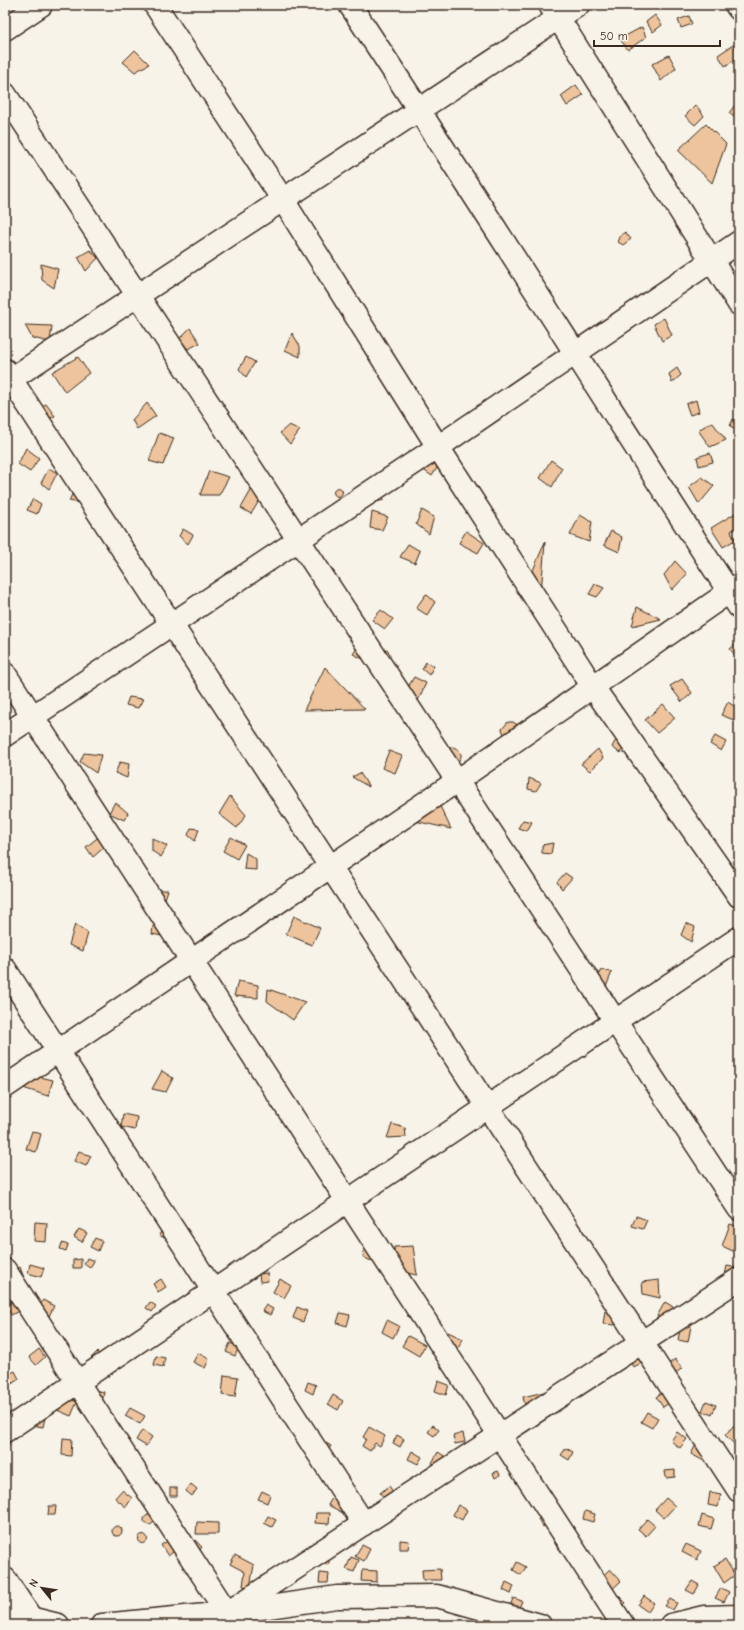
<svg xmlns="http://www.w3.org/2000/svg" width="744" height="1630" viewBox="0 0 744 1630" font-family="'Comic Neue',sans-serif">
	<style>
		.building { fill: #edc49d; stroke: #3b2a1e }
		.lines { fill: none; stroke-linecap: round; stroke-linejoin: round }
		.minor-casing { stroke: #3b2a1e; stroke-width: 25 }
		.minor { stroke: #f7f3e8; stroke-width: 22 }
	</style>
	<rect width="100%" height="100%" fill="#f7f3e8"/>
	<filter id="ink" filterUnits="userSpaceOnUse"><feTurbulence type="fractalNoise" baseFrequency=".025" numOctaves="2"/><feDisplacementMap in="SourceGraphic" scale="8" xChannelSelector="R" yChannelSelector="G"/><feConvolveMatrix kernelMatrix="1 2 1 2 8 2 1 2 1" color-interpolation-filters="sRGB"/></filter>
	<g filter="url(#ink)">
		<g class="building">
			<polygon points="655,15 662,25 653,32 646,22"/>
			<polygon points="689,16 692,24 681,28 678,20"/>
			<polygon points="642,27 646,37 628,50 620,39"/>
			<polygon points="733,45 739,54 739,57 725,66 718,55"/>
			<polygon points="135,50 149,64 135,72 123,62"/>
			<polygon points="669,55 676,68 661,81 652,64"/>
			<polygon points="576,85 583,95 567,106 561,96"/>
			<polygon points="738,101 739,102 739,121 729,113"/>
			<polygon points="696,105 704,116 695,125 685,116"/>
			<polygon points="706,124 726,144 712,183 678,150"/>
			<polygon points="625,232 631,239 623,245 618,242 621,235"/>
			<polygon points="90,250 98,258 86,271 78,257"/>
			<polygon points="41,264 58,269 54,288 42,280"/>
			<polygon points="664,318 672,335 662,341 654,324"/>
			<polygon points="25,325 52,326 50,342 32,338"/>
			<polygon points="190,328 200,343 188,349 179,339"/>
			<polygon points="292,333 300,346 300,357 285,350"/>
			<polygon points="78,357 89,373 65,392 52,372"/>
			<polygon points="246,357 255,362 246,377 239,369"/>
			<polygon points="677,368 681,375 672,383 669,374"/>
			<polygon points="696,400 699,412 690,415 686,404"/>
			<polygon points="147,403 156,416 137,429 132,420"/>
			<polygon points="46,404 55,416 43,421 33,410"/>
			<polygon points="733,419 739,422 738,431 730,426"/>
			<polygon points="712,422 726,440 710,447 698,430"/>
			<polygon points="289,425 300,430 290,444 280,433"/>
			<polygon points="159,433 174,438 163,465 149,461"/>
			<polygon points="26,448 39,458 30,472 18,464"/>
			<polygon points="710,453 713,462 699,466 697,457"/>
			<polygon points="427,458 440,463 432,476 422,469"/>
			<polygon points="551,460 562,468 552,487 540,478"/>
			<polygon points="49,468 57,473 49,489 41,483"/>
			<polygon points="209,471 229,477 219,495 200,495"/>
			<polygon points="702,477 714,486 699,504 689,487"/>
			<polygon points="253,487 264,493 251,514 241,508"/>
			<circle cx="338" cy="492" r="4.5"/>
			<polygon points="75,488 80,503 69,501"/>
			<polygon points="379,489 384,500 373,503"/>
			<polygon points="33,499 41,504 37,514 27,510"/>
			<polygon points="422,510 434,517 429,534 416,524"/>
			<polygon points="739,511 739,527 731,531 735,540 723,547 711,528"/>
			<polygon points="372,512 388,517 382,530 370,528"/>
			<polygon points="580,515 592,522 589,542 570,535"/>
			<polygon points="183,529 193,535 188,544 179,536"/>
			<polygon points="466,531 484,543 478,553 459,543"/>
			<polygon points="611,531 622,537 619,552 604,545"/>
			<polygon points="545,542 541,593 528,582"/>
			<polygon points="408,544 420,551 415,563 400,557"/>
			<polygon points="675,561 687,574 672,590 664,575"/>
			<polygon points="595,584 604,588 597,597 589,594"/>
			<polygon points="426,594 435,602 427,615 416,608"/>
			<polygon points="637,607 661,619 632,626"/>
			<polygon points="381,610 393,619 385,629 372,620"/>
			<polygon points="738,642 739,643 739,652 735,655 730,649"/>
			<polygon points="357,648 371,656 367,661 353,654"/>
			<polygon points="387,649 390,654 390,659 382,650"/>
			<polygon points="426,662 434,666 429,675 422,669"/>
			<polygon points="325,667 365,709 304,710"/>
			<polygon points="414,677 426,683 417,703 404,694"/>
			<polygon points="682,679 692,693 682,702 670,686"/>
			<polygon points="129,697 143,699 138,708 126,705"/>
			<polygon points="728,702 738,709 734,720 721,715"/>
			<polygon points="663,704 675,718 657,733 645,720"/>
			<polygon points="508,722 513,722 518,725 505,737 502,729"/>
			<polygon points="715,736 726,742 721,751 710,744"/>
			<polygon points="617,738 627,743 620,753 612,747"/>
			<polygon points="5,746 8,747 5,759"/>
			<polygon points="453,747 458,749 461,754 461,757 458,762 448,748"/>
			<polygon points="598,749 603,758 590,771 581,764"/>
			<polygon points="389,751 402,756 395,773 382,768"/>
			<polygon points="84,753 101,755 96,773 80,762"/>
			<polygon points="120,762 129,764 127,778 115,773"/>
			<polygon points="360,773 369,787 352,777"/>
			<polygon points="529,778 541,783 536,791 528,789"/>
			<polygon points="230,796 246,815 237,828 219,814"/>
			<polygon points="115,802 128,813 124,820 109,813"/>
			<polygon points="438,802 451,829 406,819"/>
			<polygon points="523,820 532,822 527,831 518,828"/>
			<polygon points="191,828 199,829 195,841 188,835"/>
			<polygon points="101,835 108,844 93,857 86,847"/>
			<polygon points="231,837 245,845 237,859 223,851"/>
			<polygon points="152,838 167,846 161,857 152,851"/>
			<polygon points="553,843 551,854 542,853 542,845"/>
			<polygon points="246,853 256,859 256,870 244,869"/>
			<polygon points="565,873 572,878 562,889 557,882"/>
			<polygon points="153,890 168,890 165,899 153,900"/>
			<polygon points="294,916 320,928 312,945 286,934"/>
			<polygon points="165,923 167,937 152,934 153,926"/>
			<polygon points="686,923 695,927 691,942 681,935"/>
			<polygon points="75,924 88,933 83,951 69,945"/>
			<polygon points="601,970 612,972 606,987 594,983"/>
			<polygon points="5,980 13,985 5,1000"/>
			<polygon points="238,981 258,985 258,998 234,996"/>
			<polygon points="268,989 305,1002 293,1020 267,1001"/>
			<polygon points="162,1071 173,1078 166,1092 152,1089"/>
			<polygon points="27,1074 53,1080 48,1096 23,1088"/>
			<polygon points="123,1114 137,1117 135,1130 121,1127"/>
			<polygon points="392,1124 405,1128 406,1137 387,1138"/>
			<polygon points="32,1131 41,1134 36,1152 26,1149"/>
			<polygon points="79,1151 91,1156 86,1166 74,1161"/>
			<polygon points="636,1216 647,1220 643,1229 632,1226"/>
			<polygon points="35,1222 47,1223 46,1242 34,1241"/>
			<polygon points="730,1224 739,1227 739,1237 733,1251 722,1246"/>
			<polygon points="163,1228 170,1232 166,1239 159,1235"/>
			<polygon points="79,1229 87,1233 82,1242 74,1237"/>
			<polygon points="95,1238 102,1241 98,1251 90,1247"/>
			<polygon points="365,1242 377,1264 363,1257"/>
			<polygon points="62,1243 68,1245 66,1251 60,1249"/>
			<polygon points="413,1246 417,1275 396,1271 394,1247"/>
			<polygon points="87,1258 94,1261 90,1268 84,1264"/>
			<polygon points="81,1259 81,1268 73,1268 73,1260"/>
			<polygon points="30,1264 44,1268 41,1277 28,1273"/>
			<polygon points="727,1266 738,1268 736,1277 725,1275"/>
			<polygon points="20,1267 24,1278 15,1282 10,1271"/>
			<polygon points="267,1273 268,1281 260,1282 259,1274"/>
			<polygon points="161,1279 166,1287 158,1292 153,1284"/>
			<polygon points="280,1279 291,1286 284,1298 273,1292"/>
			<polygon points="659,1280 660,1298 643,1294 642,1282"/>
			<polygon points="18,1299 23,1309 11,1315 6,1305"/>
			<polygon points="43,1300 54,1306 48,1318 36,1311"/>
			<polygon points="150,1302 156,1306 152,1312 146,1308"/>
			<polygon points="665,1302 675,1308 669,1324 657,1316"/>
			<polygon points="266,1305 273,1309 270,1315 262,1311"/>
			<polygon points="297,1307 307,1311 303,1322 293,1318"/>
			<polygon points="605,1311 619,1312 616,1325 603,1324"/>
			<polygon points="340,1313 350,1315 347,1326 337,1323"/>
			<polygon points="387,1320 399,1326 393,1338 382,1332"/>
			<polygon points="681,1324 691,1326 688,1342 678,1340"/>
			<polygon points="448,1332 463,1339 457,1351 442,1343"/>
			<polygon points="408,1336 425,1345 419,1356 402,1346"/>
			<polygon points="230,1343 239,1347 235,1356 226,1352"/>
			<polygon points="39,1349 45,1357 36,1365 29,1357"/>
			<polygon points="97,1352 103,1358 98,1364 91,1358"/>
			<polygon points="198,1353 209,1359 205,1368 193,1362"/>
			<polygon points="626,1353 649,1360 633,1367"/>
			<polygon points="156,1356 165,1358 163,1367 154,1365"/>
			<polygon points="675,1359 682,1368 673,1376 665,1367"/>
			<polygon points="15,1371 19,1379 10,1385 5,1376"/>
			<polygon points="224,1375 238,1377 235,1397 222,1395"/>
			<polygon points="438,1381 449,1385 446,1395 435,1391"/>
			<polygon points="308,1382 316,1385 313,1394 305,1390"/>
			<polygon points="667,1389 674,1400 663,1407 656,1397"/>
			<polygon points="93,1390 104,1392 102,1402"/>
			<polygon points="544,1392 544,1405 525,1406 523,1397"/>
			<polygon points="333,1395 343,1401 338,1410 328,1404"/>
			<polygon points="63,1396 77,1402 71,1416 57,1410"/>
			<polygon points="706,1401 716,1405 712,1415 702,1411"/>
			<polygon points="130,1408 145,1416 140,1424 125,1416"/>
			<polygon points="647,1412 658,1418 652,1428 641,1422"/>
			<polygon points="38,1417 45,1418 43,1427 37,1426"/>
			<polygon points="736,1423 739,1426 739,1438 734,1444 725,1435"/>
			<polygon points="433,1425 439,1430 434,1436 428,1432"/>
			<polygon points="369,1427 385,1436 380,1446 375,1443 370,1451 362,1446 366,1439 363,1437"/>
			<polygon points="142,1430 152,1437 146,1446 136,1440"/>
			<polygon points="677,1432 687,1439 680,1448 671,1441"/>
			<polygon points="463,1433 465,1442 455,1444 453,1436"/>
			<polygon points="397,1435 404,1439 400,1447 393,1443"/>
			<polygon points="63,1438 72,1439 71,1456 62,1455"/>
			<polygon points="5,1440 10,1442 7,1449 5,1448"/>
			<polygon points="321,1440 331,1446 326,1454"/>
			<polygon points="698,1441 710,1448 704,1461 691,1454"/>
			<polygon points="566,1448 573,1452 569,1460 561,1455"/>
			<polygon points="412,1451 422,1457 418,1464 408,1459"/>
			<polygon points="438,1452 446,1457 441,1468 432,1463"/>
			<polygon points="675,1470 675,1477 666,1478 665,1471"/>
			<polygon points="498,1471 500,1475 495,1478 493,1473"/>
			<polygon points="191,1484 197,1489 192,1496 186,1491"/>
			<polygon points="389,1486 398,1499 390,1505 380,1493"/>
			<rect x="170" y="1488" width="7" height="8"/>
			<polygon points="122,1490 132,1498 126,1507 115,1498"/>
			<polygon points="262,1491 270,1495 267,1503 258,1499"/>
			<polygon points="710,1492 721,1494 718,1507 708,1505"/>
			<polygon points="334,1495 348,1502 343,1513 328,1505"/>
			<polygon points="666,1498 675,1506 664,1518 655,1510"/>
			<polygon points="458,1505 467,1510 462,1520 453,1515"/>
			<polygon points="49,1506 56,1506 55,1515 48,1515"/>
			<polygon points="585,1511 595,1514 593,1522 583,1519"/>
			<polygon points="316,1513 330,1513 329,1524 315,1523"/>
			<polygon points="547,1513 552,1520 543,1527 538,1519"/>
			<polygon points="702,1515 714,1519 711,1529 699,1526"/>
			<circle cx="149" cy="1520" r="5"/>
			<polygon points="268,1516 276,1520 272,1527 264,1523"/>
			<polygon points="647,1519 655,1526 646,1536 638,1529"/>
			<polygon points="197,1522 218,1523 218,1534 196,1534"/>
			<circle cx="117" cy="1531" r="5"/>
			<circle cx="143" cy="1539" r="4.5"/>
			<polygon points="561,1535 567,1543 558,1549 553,1540"/>
			<polygon points="171,1539 177,1549 168,1556 161,1545"/>
			<polygon points="195,1540 202,1547 195,1556 187,1549"/>
			<polygon points="400,1540 409,1541 408,1549 400,1549"/>
			<polygon points="686,1544 701,1551 697,1560 682,1552"/>
			<polygon points="362,1545 370,1549 364,1561 355,1556"/>
			<polygon points="235,1555 254,1565 250,1587 243,1586 245,1572 230,1564"/>
			<polygon points="351,1557 359,1560 354,1572 346,1569"/>
			<polygon points="329,1558 329,1565 321,1564"/>
			<polygon points="725,1559 735,1575 724,1583 714,1566"/>
			<polygon points="517,1562 526,1567 521,1575 513,1570"/>
			<polygon points="440,1569 441,1580 423,1580 422,1570"/>
			<polygon points="610,1569 621,1581 608,1593 597,1581"/>
			<polygon points="362,1570 377,1571 377,1582 361,1581"/>
			<polygon points="320,1573 329,1574 328,1583 319,1583"/>
			<polygon points="692,1581 699,1585 694,1594 686,1590"/>
			<polygon points="506,1582 514,1586 511,1594 503,1590"/>
			<polygon points="721,1588 729,1592 724,1602 715,1598"/>
			<polygon points="619,1596 626,1603 619,1610 612,1603"/>
			<polygon points="644,1596 654,1603 648,1612 638,1605"/>
			<polygon points="513,1598 522,1601 518,1610 510,1607"/>
			<polygon points="670,1599 677,1603 673,1610 665,1606"/>
		</g>
		<g class="lines">
			<g class="minor-casing">
				<g id="minor">
					<polyline points="155,5 283,200 438,447 593,687 739,896"/>
					<path d="M 350,5 C 482,204 608,407 739,607"/>
					<polyline points="550,5 739,304"/>
					<polyline points="736,5 739,9"/>
					<polyline points="5,29 41,5"/>
					<polyline points="5,94 739,1209"/>
					<polyline points="5,370 739,1491"/>
					<polyline points="5,383 578,5"/>
					<polyline points="5,674 623,1625"/>
					<polyline points="5,735 438,447 739,242"/>
					<polyline points="5,969 364,1524"/>
					<polyline points="5,1087 457,781 739,585"/>
					<polyline points="5,1270 227,1613 739,1279"/>
					<polyline points="5,1431 739,938"/>
					<polyline points="5,1579 31,1618"/>
					<polyline points="5,1612 58,1625"/>
					<polyline points="102,1625 227,1613 337,1597 437,1596 540,1625"/>
					<polyline points="671,1625 704,1617 739,1616"/>
				</g>
			</g>
			<use href="#minor" class="minor"/>
		</g>
	</g>
	<rect width="744" height="1630" fill="none" stroke="#f7f3e8" stroke-width="20"/>
	<rect x="10" y="10" width="724" height="1610" fill="none" stroke="#3b2a1e" stroke-width="1.5" filter="url(#ink)"/>
	<g transform="translate(42 1588) rotate(300)" stroke="#f7f3e8" stroke-width="3" paint-order="stroke">
	<path d="M0-3L7 15L0 10L-7 15Z" fill="#3b2a1e"/>
	<text y="-6" font-size="11" font-weight="bold" text-anchor="middle" fill="#3b2a1e">N</text>
	</g>
	<path d="M594 40v6h126v-6" fill="none" stroke="#3b2a1e" stroke-width="2"/>
	<text x="600" y="40" font-size="12" fill="#3b2a1e" stroke="#f7f3e8" stroke-width="3" paint-order="stroke">50 m</text>
</svg>
